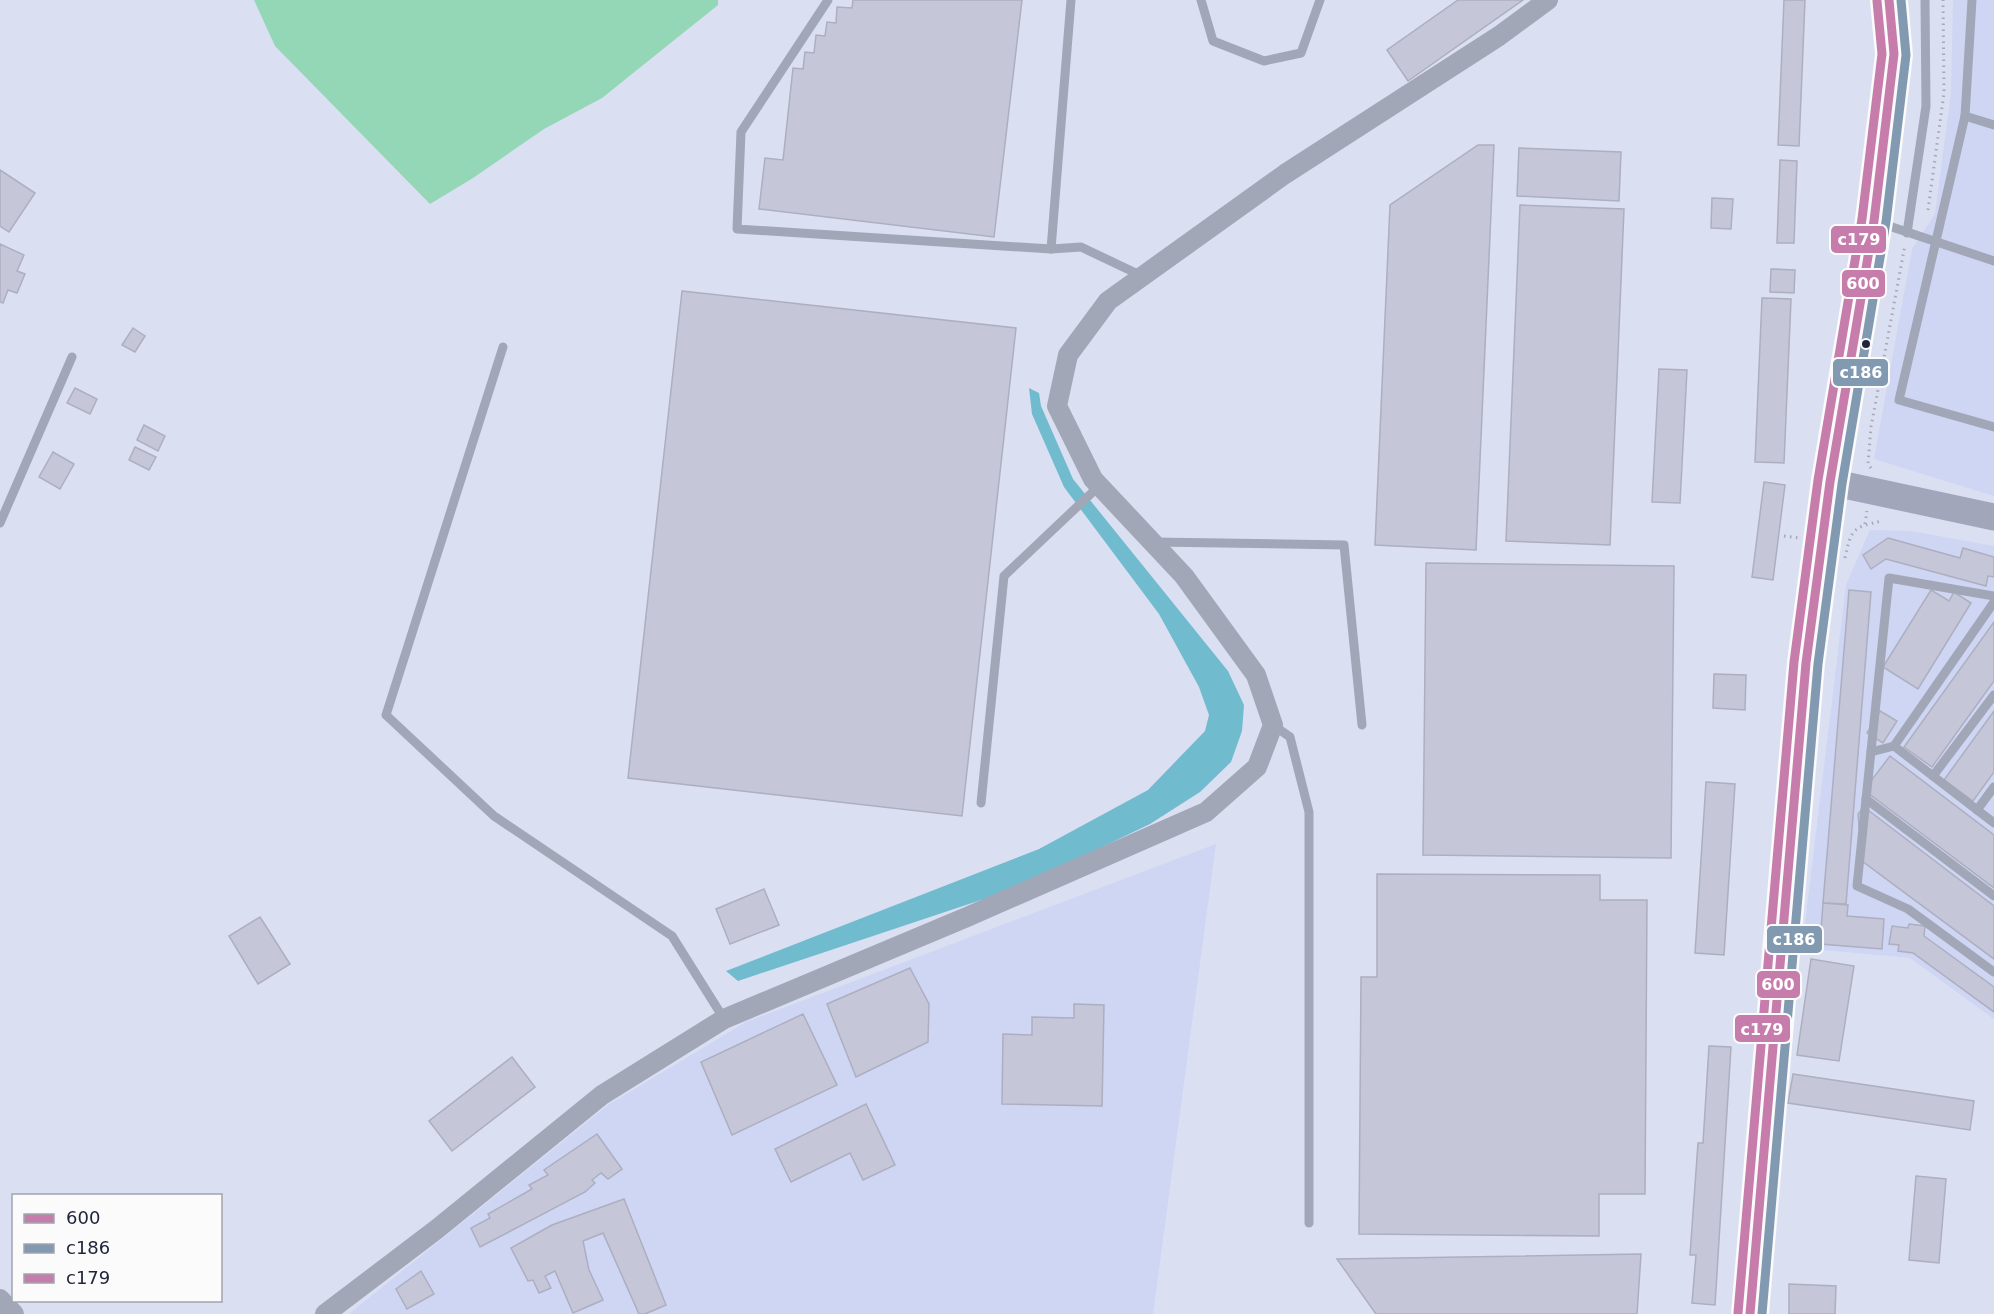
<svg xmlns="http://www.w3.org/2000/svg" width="1994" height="1314" viewBox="0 0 1994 1314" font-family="'DejaVu Sans',sans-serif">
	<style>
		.built { fill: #ced6f4 }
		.green { fill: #93d7b7 }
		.water { fill: #71bbce }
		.building { fill: #c6c6d9; stroke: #adaec0; stroke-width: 1.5 }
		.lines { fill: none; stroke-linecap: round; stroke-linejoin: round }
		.path { stroke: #a4a8b7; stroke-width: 3; stroke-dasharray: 1.5 4.5; stroke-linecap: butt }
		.lane { stroke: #a2a7b7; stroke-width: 9 }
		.street { stroke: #a2a7b7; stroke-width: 20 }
		.secondary { stroke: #a2a6ba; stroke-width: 27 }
		.bus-1-casing { stroke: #fbfbfb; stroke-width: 14 }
		.bus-2-casing { stroke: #fbfbfb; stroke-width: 14 }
		.bus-3-casing { stroke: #fbfbfb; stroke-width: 14 }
		.bus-1 { stroke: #c77dac; stroke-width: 9 }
		.bus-2 { stroke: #8199b1; stroke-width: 9 }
		.bus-3 { stroke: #c77dac; stroke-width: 9 }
		.bus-dot { fill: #20253b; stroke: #fbfbfb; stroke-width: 2 }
		.line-badge { stroke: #fbfbfb; stroke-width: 2 }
		.badge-label { font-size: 16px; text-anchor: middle; font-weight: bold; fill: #fff }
	</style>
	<rect width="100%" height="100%" fill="#dadff2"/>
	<g class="built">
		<polygon points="1953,0 1994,0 1994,496 1874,459 1912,249 1935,214 1951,93"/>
		<polygon points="1870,530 1911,531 1994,546 1994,1019 1910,958 1802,948 1846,585"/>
		<polygon points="1216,844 1153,1314 349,1314 608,1105 746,1022"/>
	</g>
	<polygon class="green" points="254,0 718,0 718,5 602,98 544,129 473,178 430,204 275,46"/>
	<polygon class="water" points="1029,388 1039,393 1041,406 1073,479 1228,671 1244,705 1242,731 1231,762 1200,792 1150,824 1017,888 738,981 726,971 1039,849 1148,790 1205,731 1209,715 1199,687 1159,614 1064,487 1032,414"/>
	<g class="building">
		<polygon points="853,0 1022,0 994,237 759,209 765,158 783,160 793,68 803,69 805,52 814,53 816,35 825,36 827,22 836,23 837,7 852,8"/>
		<polygon points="1458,0 1523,0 1408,81 1387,50"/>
		<polygon points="1784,0 1805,0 1799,146 1778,145"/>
		<polygon points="1478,145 1494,145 1476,550 1375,545 1390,205"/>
		<polygon points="1519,148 1621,152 1619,201 1517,196"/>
		<polygon points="1780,160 1797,161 1794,243 1777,243"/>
		<polygon points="0,170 35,193 9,232 0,226"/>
		<polygon points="1712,198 1733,199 1731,229 1711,228"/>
		<polygon points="1520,205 1624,209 1610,545 1506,541"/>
		<polygon points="0,244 24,255 17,271 25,274 17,293 8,290 3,303 0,302"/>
		<polygon points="1771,269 1795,270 1794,293 1770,292"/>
		<polygon points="682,291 1016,328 962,816 628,778"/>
		<polygon points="1762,298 1791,299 1784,463 1755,462"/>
		<polygon points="133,328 145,336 135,352 122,345"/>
		<polygon points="1659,369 1687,370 1680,503 1652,502"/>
		<polygon points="75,388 97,399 90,414 67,403"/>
		<polygon points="144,425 165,436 158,451 137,440"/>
		<polygon points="135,447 156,457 149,470 129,460"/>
		<polygon points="53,452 74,464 60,489 39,477"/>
		<polygon points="1764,482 1785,485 1773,580 1752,577"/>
		<polygon points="1888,538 1960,558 1963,548 1994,557 1994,577 1988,576 1986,586 1886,559 1871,569 1863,555"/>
		<polygon points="1426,563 1674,566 1671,858 1423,855"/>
		<polygon points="1849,590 1871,592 1846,904 1823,903"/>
		<polygon points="1931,590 1949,601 1954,592 1971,603 1918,689 1883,667"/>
		<polygon points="1994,622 1994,681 1932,767 1904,747"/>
		<polygon points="1714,674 1746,675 1745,710 1713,708"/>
		<polygon points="1880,711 1897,721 1883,743 1867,733"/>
		<polygon points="1994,711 1994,772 1973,801 1944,780"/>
		<polygon points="1890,756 1994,835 1994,888 1864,790"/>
		<polygon points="1706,782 1735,784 1724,955 1695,953"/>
		<polygon points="1864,807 1994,906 1994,959 1862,861 1858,814"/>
		<polygon points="1377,874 1600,875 1600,900 1647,900 1645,1194 1599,1194 1599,1236 1359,1234 1361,977 1377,977"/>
		<polygon points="764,889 779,925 730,944 716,909"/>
		<polygon points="1823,903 1848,905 1847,916 1884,919 1882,949 1820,944"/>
		<polygon points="260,917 290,964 258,984 229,936"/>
		<polygon points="1909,924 1925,926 1924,936 1994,987 1994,1012 1913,953 1898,951 1899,945 1889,944 1892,926 1908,928"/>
		<polygon points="1811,959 1854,966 1839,1061 1797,1055"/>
		<polygon points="910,968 929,1004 928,1042 856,1077 827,1004"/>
		<polygon points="1074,1004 1104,1005 1102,1106 1002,1104 1003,1034 1032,1035 1032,1017 1074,1018"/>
		<polygon points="803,1014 837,1085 732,1135 701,1062"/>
		<polygon points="1709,1046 1731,1047 1715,1305 1692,1303 1696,1255 1690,1255 1698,1143 1703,1143"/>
		<polygon points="512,1057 535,1087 452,1151 429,1121"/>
		<polygon points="1793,1074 1974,1101 1970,1130 1788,1103"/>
		<polygon points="866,1104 895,1165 863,1180 850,1153 791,1182 775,1149"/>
		<polygon points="597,1134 622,1169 608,1179 601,1173 592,1180 595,1183 585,1192 480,1247 471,1228 490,1218 488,1214 532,1189 529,1185 548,1175 544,1170"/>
		<polygon points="1916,1176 1946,1179 1939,1263 1909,1260"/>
		<polygon points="624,1199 666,1305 645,1314 639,1314 603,1233 583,1241 589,1270 603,1300 573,1313 555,1271 545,1276 551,1288 539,1293 533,1280 528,1281 511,1248 552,1225"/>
		<polygon points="1641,1254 1637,1314 1376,1314 1337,1259"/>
		<polygon points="421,1271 434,1294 407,1309 396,1289"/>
		<polygon points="1789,1284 1836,1286 1835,1314 1789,1314"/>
	</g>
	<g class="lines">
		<g class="path">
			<polyline points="1928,210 1944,93 1943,0"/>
			<polyline points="1871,468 1868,464 1871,427 1905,245"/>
			<polyline points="1865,524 1867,511"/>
			<polyline points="1784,536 1800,538"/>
			<path d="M 1845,558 C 1851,529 1853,527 1882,521"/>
		</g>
		<g class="lane">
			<polyline points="828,0 741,132 737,229 1051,249 1081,247 1142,276"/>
			<polyline points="1201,0 1213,41 1264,61 1301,53 1320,0"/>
			<polyline points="1972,0 1965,116 1899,400 1994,427"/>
			<polyline points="1965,116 1994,125"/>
			<polyline points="1877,222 1994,261"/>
			<polyline points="1907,233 1926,106 1925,0"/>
			<polyline points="1051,249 1071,0"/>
			<polyline points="503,347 386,715 494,816 672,936 724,1019"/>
			<polyline points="0,523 72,357"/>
			<polyline points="1155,542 1344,545 1362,725"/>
			<polyline points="1994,596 1889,578 1857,886 1908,909 1994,972"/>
			<polyline points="1273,725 1290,737 1309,812 1309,1223"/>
			<polyline points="1894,746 1994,823"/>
			<polyline points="1871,752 1894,746 1994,602"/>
			<polyline points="1933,776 1994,695"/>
			<polyline points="1866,799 1994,896"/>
			<polyline points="981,803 1004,576 1099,486"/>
			<polyline points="1977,810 1994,787"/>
		</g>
		<g class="street">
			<polyline points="0,1299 14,1314"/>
			<polyline points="325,1314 437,1229 602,1095 724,1019 967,917 1206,812 1257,767 1273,725 1256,675 1184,576 1093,479 1057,406 1068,355 1108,301 1285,174 1499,36 1548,0"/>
		</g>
		<g class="secondary">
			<polyline points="1830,482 1994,517"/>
			<polyline points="1750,1314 1806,663 1830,482 1874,221 1894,54 1889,0"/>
		</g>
		<g class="bus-1-casing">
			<polyline id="bus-1" points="1750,1314 1806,663 1830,482 1874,221 1894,54 1889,0"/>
		</g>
		<g class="bus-2-casing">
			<polyline id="bus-2" points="1762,1314 1818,664 1842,484 1886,222 1906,55 1901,0"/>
		</g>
		<g class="bus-3-casing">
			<polyline id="bus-3" points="1738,1313 1794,662 1818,480 1862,219 1882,54 1877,1"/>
		</g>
		<use href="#bus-1" class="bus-1"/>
		<use href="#bus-2" class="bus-2"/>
		<use href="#bus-3" class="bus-3"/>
	</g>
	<circle class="bus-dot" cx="1866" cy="344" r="5"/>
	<g class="line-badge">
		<rect x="1830" y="225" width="57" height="29" rx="6" fill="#c77dac"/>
		<rect x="1841" y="269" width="45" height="29" rx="6" fill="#c77dac"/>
		<rect x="1832" y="358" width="57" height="29" rx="6" fill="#8199b1"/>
		<rect x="1766" y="925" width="57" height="29" rx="6" fill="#8199b1"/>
		<rect x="1756" y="970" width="45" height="29" rx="6" fill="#c77dac"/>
		<rect x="1734" y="1014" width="57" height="29" rx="6" fill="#c77dac"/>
	</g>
	<g class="badge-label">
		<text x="1859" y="245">с179</text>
		<text x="1863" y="289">600</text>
		<text x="1861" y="378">с186</text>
		<text x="1794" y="945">с186</text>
		<text x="1778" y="990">600</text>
		<text x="1762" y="1035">с179</text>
	</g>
	<rect x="12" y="1194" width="210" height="108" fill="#fbfbfb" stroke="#a3a5ae" stroke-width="1.5"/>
	<rect x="24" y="1214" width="30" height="9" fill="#c77dac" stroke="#a3a5ae" stroke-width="1.5"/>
	<text x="66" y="1224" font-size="18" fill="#20253b">600</text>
	<rect x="24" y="1244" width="30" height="9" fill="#8199b1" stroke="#a3a5ae" stroke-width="1.5"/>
	<text x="66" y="1254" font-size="18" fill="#20253b">с186</text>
	<rect x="24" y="1274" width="30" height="9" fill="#c77dac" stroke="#a3a5ae" stroke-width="1.5"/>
	<text x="66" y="1284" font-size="18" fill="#20253b">с179</text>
</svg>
